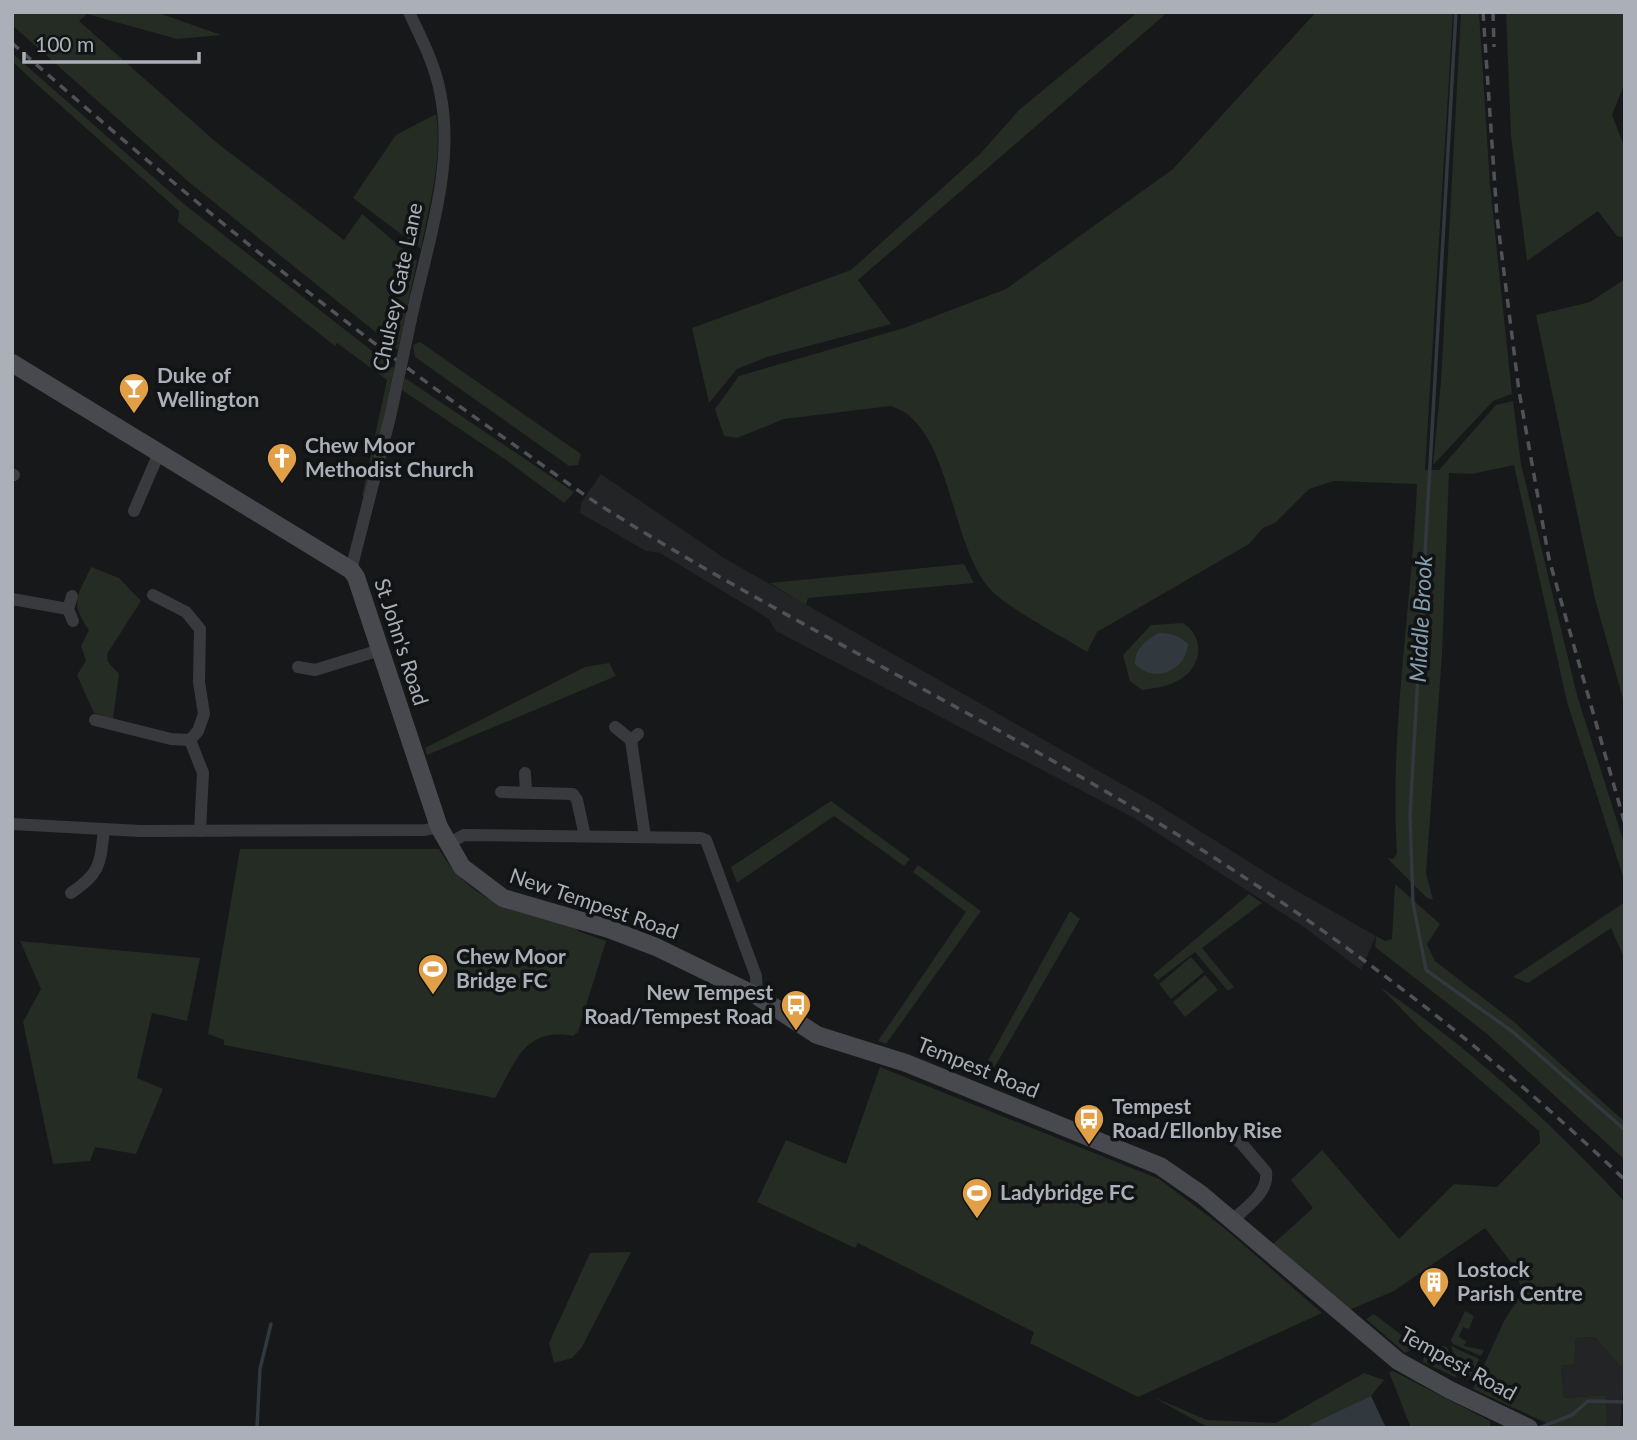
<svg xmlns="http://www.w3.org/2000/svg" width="1637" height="1440" viewBox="0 0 1637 1440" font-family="Lato,sans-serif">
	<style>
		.built { fill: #232426 }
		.green { fill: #242c24 }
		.water { fill: #31393e }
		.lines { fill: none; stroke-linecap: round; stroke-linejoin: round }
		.stream { stroke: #31393e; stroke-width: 3.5 }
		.street { stroke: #393a3e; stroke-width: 12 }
		.secondary { stroke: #47494e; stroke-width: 18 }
		.rail { stroke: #505257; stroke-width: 3.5; stroke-dasharray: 9 7; stroke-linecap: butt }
		.street-bridge { stroke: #393a3e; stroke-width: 12 }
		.labels { text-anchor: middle; stroke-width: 7; stroke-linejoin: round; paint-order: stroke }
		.street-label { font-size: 21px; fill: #abb0b8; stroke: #121314 }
		.poi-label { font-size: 21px; font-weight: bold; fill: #abb0b8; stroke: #121314; text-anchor: start }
		.water-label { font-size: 23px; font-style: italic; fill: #859faf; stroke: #121314 }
	</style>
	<rect width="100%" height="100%" fill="#171819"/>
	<g class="built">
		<polygon points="601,474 724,558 1157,804 1278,880 1376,936 1361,970 1304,927 1134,818 776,631 769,619 660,553 646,551 580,513 581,503"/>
		<polygon points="1595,1337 1620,1366 1625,1366 1620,1427 1607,1428 1606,1395 1564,1398 1561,1366 1574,1364 1576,1338"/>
	</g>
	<g class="green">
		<polygon points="12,12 156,12 221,35 177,39 87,14 79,21 216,142 344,240 362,214 417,261 398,350 190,183 12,25"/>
		<polygon points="1138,12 1168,12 858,280 891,324 767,357 737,369 709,403 692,328 851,270 980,154 1019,110"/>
		<path d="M 1316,12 L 1453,12 L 1425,470 L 1439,470 L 1496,405 L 1513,401 L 1521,464 L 1577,695 L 1625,846 L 1625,883 L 1567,702 L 1514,465 L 1472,474 L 1449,473 L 1442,654 L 1426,873 L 1433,900 L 1427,898 L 1387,858 L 1393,859 L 1397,854 C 1389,729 1412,608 1417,484 L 1334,481 L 1309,489 L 1275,523 L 1263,528 L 1249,544 L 1097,632 L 1087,652 C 1062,636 1012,611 992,591 C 949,549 952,422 890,406 L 784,419 L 737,438 L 724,436 L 715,409 L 739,376 L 904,328 L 1006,289 L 1173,169 Z"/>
		<polygon points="1461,12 1479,12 1490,185 1512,394 1493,401 1433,465 1441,382"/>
		<polygon points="1506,12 1625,12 1625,82 1612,115 1625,148 1625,238 1617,236 1598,211 1527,261 1511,136"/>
		<polygon points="12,53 184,204 394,368 367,498 362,496 387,380 337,343 335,346 178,222 179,211 32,80 12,61"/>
		<path d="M 436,114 C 443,160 429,204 421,249 L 353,198 L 396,135 Z"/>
		<polygon points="1625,279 1625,706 1595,599 1536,315 1590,302"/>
		<polygon points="420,342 581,454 578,465 569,466 415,357 413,345"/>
		<polygon points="405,378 574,492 564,503 506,460 402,390"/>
		<polygon points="964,564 974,583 808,598 806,605 770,583"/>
		<path d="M 91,567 L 119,578 L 141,601 L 107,654 L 108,662 L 119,674 L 113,719 L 94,713 L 77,675 L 86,661 L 81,646 L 89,630 C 69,602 78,596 91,567 Z"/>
		<path d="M 1183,623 C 1205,637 1203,667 1179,680 C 1167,687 1156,688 1142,690 L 1130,681 L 1123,655 L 1151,625 Z"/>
		<polygon points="609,663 616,676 427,755 425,748 585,667"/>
		<polygon points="831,801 910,859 904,866 834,816 737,883 731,867"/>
		<path d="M 240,849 L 439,849 C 473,906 515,910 574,925 L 578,931 L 606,941 L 578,1032 L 573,1036 C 524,1027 516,1062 495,1098 L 224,1045 L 224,1040 L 208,1034 Z"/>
		<polygon points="918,865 981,911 886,1044 878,1041 966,912 913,872"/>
		<polygon points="1395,884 1440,924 1427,944 1435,961 1513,1021 1625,1122 1625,1160 1486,1033 1375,947 1376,936 1385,941 1392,939"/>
		<polygon points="1249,894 1262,903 1202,948 1234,987 1228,991 1195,952 1158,980 1153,975"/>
		<polygon points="1625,902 1625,960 1611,928 1528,983 1513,977"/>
		<polygon points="1070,911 1080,919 986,1082 978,1079"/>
		<polygon points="20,941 200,958 187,1021 152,1013 137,1078 163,1089 136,1154 95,1147 90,1161 53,1164 23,1022 41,989"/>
		<polygon points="1191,957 1204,972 1171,999 1159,984"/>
		<polygon points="1205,975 1218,990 1185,1017 1173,1002"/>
		<path d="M 1380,987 C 1473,1050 1548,1120 1625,1202 L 1625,1366 L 1620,1366 L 1595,1337 L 1576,1338 L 1574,1364 L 1561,1366 L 1564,1398 L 1606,1395 L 1607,1428 L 1555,1427 L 1473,1389 L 1504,1321 L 1522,1293 L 1516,1269 L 1485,1228 L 1394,1291 L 1349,1310 L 1272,1245 L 1313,1208 L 1291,1180 L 1322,1150 L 1399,1239 L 1454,1184 L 1497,1187 L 1540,1143 L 1539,1131 L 1420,1028 Z"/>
		<polygon points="880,1067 1159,1179 1223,1227 1322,1313 1138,1397 1030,1343 1034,1332 858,1243 855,1248 757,1202 786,1140 846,1164"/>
		<polygon points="631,1252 582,1347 572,1358 554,1363 549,1343 590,1253"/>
		<polygon points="1465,1311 1474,1316 1469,1329 1463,1327 1459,1337 1466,1341 1464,1346 1484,1350 1481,1356 1453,1344 1451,1340"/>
		<polygon points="1374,1314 1412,1343 1412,1349 1405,1353 1366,1319"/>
		<polygon points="1442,1346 1447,1347 1457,1378 1423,1362 1424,1356 1433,1360 1438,1348"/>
		<polygon points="1451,1346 1479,1359 1470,1380 1460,1378"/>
		<polygon points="1393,1371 1490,1421 1490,1428 1411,1428 1389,1372"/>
		<polygon points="1364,1373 1384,1380 1371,1396 1308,1428 1209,1428 1153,1397 1207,1420 1276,1423"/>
	</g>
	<g class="water">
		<path d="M 1158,633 C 1169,633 1179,635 1188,644 C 1186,671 1154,684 1135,664 C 1135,648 1145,642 1158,633 Z"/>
		<polygon points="1371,1396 1386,1428 1308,1428 1312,1424"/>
	</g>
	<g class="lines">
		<g class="stream">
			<polyline points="1456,12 1410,815 1413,903 1426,970 1513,1032 1625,1130"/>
			<polyline points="257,1428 260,1369 271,1324"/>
			<polyline points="1539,1428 1572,1415 1588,1401 1625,1402"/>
		</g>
		<g class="street">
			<path d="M 409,12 C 421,38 435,64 440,92 C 456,166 426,248 411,319"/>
			<polyline points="12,474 14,475"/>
			<polyline points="134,511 159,453"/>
			<polyline points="351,570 390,417"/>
			<polyline points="72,596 68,609 73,621"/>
			<polyline points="12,599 68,609"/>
			<polyline points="298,667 315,670 380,650"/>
			<polyline points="95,720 171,739 190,740 198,731 204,714 199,682 200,629 186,612 153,595"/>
			<polyline points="615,727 631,740 638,734"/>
			<polyline points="190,740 203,773 200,831"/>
			<polyline points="631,740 645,837"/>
			<polyline points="525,773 526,792"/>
			<polyline points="501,792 573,794 577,800 585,836"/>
			<polyline points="12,824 140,831 425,830 439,827"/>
			<polyline points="447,844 464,835 701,838 706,840 756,976 757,996"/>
			<path d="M 71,893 C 101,873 100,864 104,829"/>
			<path d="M 1226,1133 L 1241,1143 L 1266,1172 C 1269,1193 1246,1207 1233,1220"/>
		</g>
		<polyline class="secondary" points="12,363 351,570 356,577 439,827 462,867 503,898 609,929 656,947 757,996 817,1035 906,1063 1160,1166 1202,1195 1398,1361 1450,1390 1529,1428"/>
		<g class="rail">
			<polyline points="1483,12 1497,217 1519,391 1549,559 1625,824"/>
			<polyline points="1493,12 1494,47"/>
			<path d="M 12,43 C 169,182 329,315 500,435 C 533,458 565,482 598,504 C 780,619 976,711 1160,824 C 1328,926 1483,1044 1625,1180"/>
		</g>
		<polyline class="street-bridge" points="390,417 411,319"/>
	</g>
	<defs>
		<g id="bar-pin" transform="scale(1.575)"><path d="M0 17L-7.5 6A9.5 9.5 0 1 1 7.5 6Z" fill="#e19f48" stroke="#121314"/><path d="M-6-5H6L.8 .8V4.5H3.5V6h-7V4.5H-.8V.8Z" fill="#fff"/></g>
		<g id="church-pin" transform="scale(1.575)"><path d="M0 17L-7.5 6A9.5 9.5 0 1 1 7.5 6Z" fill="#e19f48" stroke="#121314"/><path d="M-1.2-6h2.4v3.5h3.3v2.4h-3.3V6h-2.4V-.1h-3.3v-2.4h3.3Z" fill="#fff"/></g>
		<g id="stadium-pin" transform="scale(1.575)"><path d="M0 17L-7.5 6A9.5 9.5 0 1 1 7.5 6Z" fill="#e19f48" stroke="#121314"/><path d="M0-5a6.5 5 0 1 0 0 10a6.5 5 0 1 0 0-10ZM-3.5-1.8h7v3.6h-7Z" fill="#fff"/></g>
		<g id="bus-pin" transform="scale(1.575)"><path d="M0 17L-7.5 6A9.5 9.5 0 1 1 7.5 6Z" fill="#e19f48" stroke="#121314"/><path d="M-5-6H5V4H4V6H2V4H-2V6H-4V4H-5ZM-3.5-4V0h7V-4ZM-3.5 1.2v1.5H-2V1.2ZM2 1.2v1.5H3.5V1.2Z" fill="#fff"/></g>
		<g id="building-pin" transform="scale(1.575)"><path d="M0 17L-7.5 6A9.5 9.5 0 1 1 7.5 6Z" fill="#e19f48" stroke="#121314"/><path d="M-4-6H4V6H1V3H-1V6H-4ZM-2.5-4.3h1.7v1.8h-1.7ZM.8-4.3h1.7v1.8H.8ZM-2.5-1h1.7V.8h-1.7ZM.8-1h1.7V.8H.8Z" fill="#fff"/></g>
	</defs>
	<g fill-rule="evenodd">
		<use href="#bar-pin" x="134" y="388"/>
		<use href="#church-pin" x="282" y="458"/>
		<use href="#stadium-pin" x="433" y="969"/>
		<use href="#bus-pin" x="796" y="1005"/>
		<use href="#bus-pin" x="1089" y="1119"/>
		<use href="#stadium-pin" x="977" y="1193"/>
		<use href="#building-pin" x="1434" y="1282"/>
	</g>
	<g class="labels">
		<g class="street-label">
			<text transform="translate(398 287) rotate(-78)" y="7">Chulsey Gate Lane</text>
			<text transform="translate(401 642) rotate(72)" y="7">St John's Road</text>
			<text transform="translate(594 904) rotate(19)" y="7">New Tempest Road</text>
			<text transform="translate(978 1068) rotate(22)" y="7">Tempest Road</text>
			<text transform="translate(1458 1364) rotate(29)" y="7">Tempest Road</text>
		</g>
		<g class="poi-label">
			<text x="157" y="383">Duke of<tspan x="157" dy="24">Wellington</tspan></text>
			<text x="305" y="453">Chew Moor<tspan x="305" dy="24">Methodist Church</tspan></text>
			<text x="456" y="964">Chew Moor<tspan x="456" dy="24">Bridge FC</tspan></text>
			<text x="773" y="1000" text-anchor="end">New Tempest<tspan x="773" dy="24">Road/Tempest Road</tspan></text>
			<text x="1112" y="1114">Tempest<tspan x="1112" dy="24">Road/Ellonby Rise</tspan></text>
			<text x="1000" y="1200">Ladybridge FC</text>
			<text x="1457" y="1277">Lostock<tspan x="1457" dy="24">Parish Centre</tspan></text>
		</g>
		<g class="water-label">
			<text transform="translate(1421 619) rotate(-87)" y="8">Middle Brook</text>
		</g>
	</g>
	<rect width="1637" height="1440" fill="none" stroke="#abb0b8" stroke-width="28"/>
	<path d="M24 52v10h175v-10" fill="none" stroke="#abb0b8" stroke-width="3.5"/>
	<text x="35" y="52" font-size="21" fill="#abb0b8" stroke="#121314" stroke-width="5" paint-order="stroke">100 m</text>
</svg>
